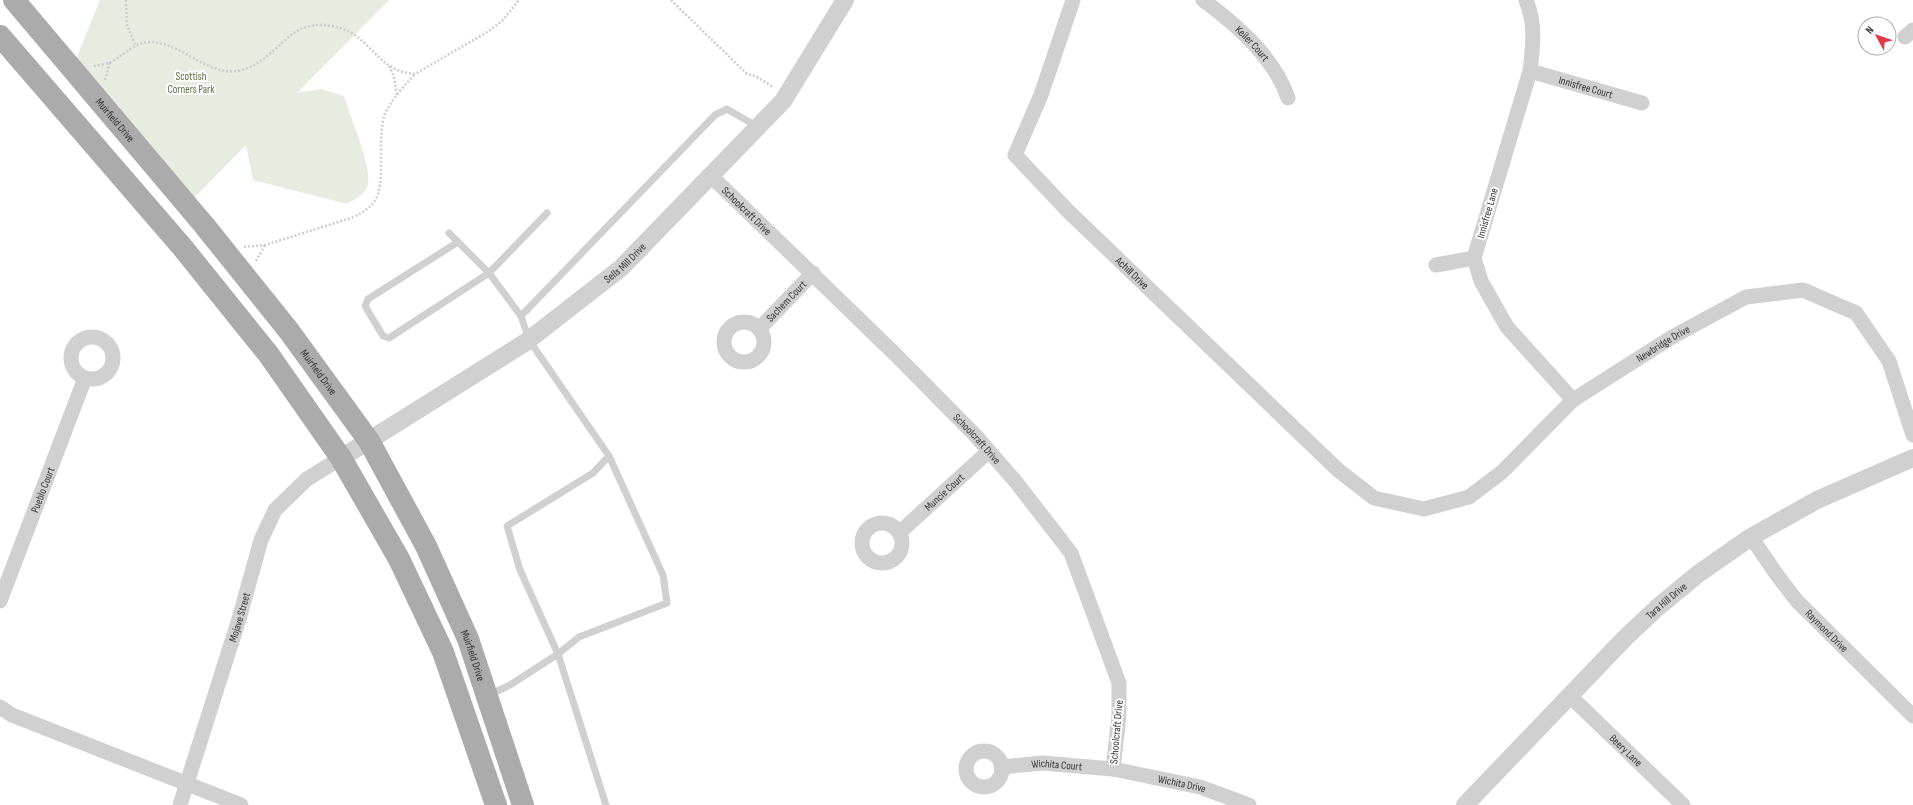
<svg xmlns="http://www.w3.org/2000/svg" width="1913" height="805" viewBox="0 0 1913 805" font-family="'Sofia Sans Condensed',sans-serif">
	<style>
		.green { fill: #e6ecdf }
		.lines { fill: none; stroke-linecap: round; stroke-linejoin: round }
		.path { stroke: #cdcdcd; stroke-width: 2.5; stroke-dasharray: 2 2; stroke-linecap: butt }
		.service { stroke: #d0d0d0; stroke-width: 7 }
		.minor { stroke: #d0d0d0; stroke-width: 15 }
		.tertiary { stroke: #d0d0d0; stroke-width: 18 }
		.primary { stroke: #ababab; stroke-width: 22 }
		.labels { text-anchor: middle; stroke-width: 4; stroke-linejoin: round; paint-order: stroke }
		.street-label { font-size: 11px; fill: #333; stroke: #fff }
		.park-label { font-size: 11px; fill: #56703f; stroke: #fff }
	</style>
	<rect width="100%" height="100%" fill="#fff"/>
	<path class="green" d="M 100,0 L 389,0 L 297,93 L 320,89 L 344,96 C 350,117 371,163 368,183 C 367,194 355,199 347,204 L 253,180 L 246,145 L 187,205 L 72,69 Z"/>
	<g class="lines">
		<g class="path">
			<polyline points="126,0 127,25 135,45"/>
			<polyline points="671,0 746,73 757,77 773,87"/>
			<path d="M 94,66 C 99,65 106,64 111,62 C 125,55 134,42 151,42 C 183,43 210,79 242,70 C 282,58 287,15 336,27 C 370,34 377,72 415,74 L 489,31 L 502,21 L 519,0"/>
			<polyline points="389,66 394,77 397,95"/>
			<polyline points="105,80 110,62"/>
			<path d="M 244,247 L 265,245 L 351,218 C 360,214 368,210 374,202 C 387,185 376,138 385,114 C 392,99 404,86 415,74"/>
			<polyline points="256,261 265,245"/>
		</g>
		<g class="service">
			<polyline points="449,233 489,273 521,316 529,340 609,456 593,473 507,526 520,570 558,654 510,685 489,695"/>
			<polyline points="458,242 368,299 365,306 383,336 389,338 489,273 547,213"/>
			<polyline points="521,316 715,115 727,109 758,127"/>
			<polyline points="606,805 558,654 579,637 667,603 663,575 609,456"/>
		</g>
		<g class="minor">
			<path id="s1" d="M 1073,0 L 1041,95 L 1015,155 L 1068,211 L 1338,470 L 1374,498 L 1424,509 L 1469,497 L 1502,472 L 1573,400 L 1672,337 L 1746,297 L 1803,290 L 1856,313 L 1889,361 L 1913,435"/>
			<path id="s2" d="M 1203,0 C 1237,25 1274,57 1288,98"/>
			<path d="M 1526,0 C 1536,24 1533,46 1530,71 L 1474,258 L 1481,281 L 1507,327 L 1573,400"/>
			<polyline points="1905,37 1913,30"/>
			<path id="s3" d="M 1530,71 L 1642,103"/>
			<path id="s4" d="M 711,176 L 895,354 L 975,435 L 1016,482 L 1071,553 L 1119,683 L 1119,716 L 1113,769"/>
			<polyline points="1436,265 1474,258"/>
			<circle cx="744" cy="342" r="20"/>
			<path id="s5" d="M 759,329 L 813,273"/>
			<circle cx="92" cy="358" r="21"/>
			<circle cx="882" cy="543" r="20"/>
			<path id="s6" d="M 899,533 L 989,451"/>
			<path id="s7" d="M 1751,537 L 1777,575 L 1797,601 L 1913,716"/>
			<path id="s8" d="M 0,601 L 85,378"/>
			<path id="s9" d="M 1570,696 L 1683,805"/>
			<polyline points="0,707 12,715 241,805"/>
			<circle cx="984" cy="769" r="18"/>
			<path id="s10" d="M 1001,767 L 1043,763 L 1113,769 L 1200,787 L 1249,805"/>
			<path id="s11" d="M 180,805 L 239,619 L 261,540 L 275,510 L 307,479 L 341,458"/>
		</g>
		<g class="tertiary">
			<path id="s12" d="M 341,458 L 526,342 L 621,268 L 783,101 L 845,0"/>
			<path id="s13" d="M 1465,805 L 1625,638 L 1658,607 L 1698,574 L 1751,537 L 1817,500 L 1913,458"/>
		</g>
		<g class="primary">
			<path id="s14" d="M 14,0 L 204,225 L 289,331 L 369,441 L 426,546 L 468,639 L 523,805"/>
			<polyline points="0,36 183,248 269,355 341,458 399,559 443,652 496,805"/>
		</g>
	</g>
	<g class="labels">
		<g class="street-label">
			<text dy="4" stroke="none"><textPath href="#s2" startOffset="66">Keiler Court</textPath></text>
			<text dy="4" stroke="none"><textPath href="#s3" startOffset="58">Innisfree Court</textPath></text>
			<text dy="4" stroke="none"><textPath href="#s14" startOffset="157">Muirfield Drive</textPath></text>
			<text dy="4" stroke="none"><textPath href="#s4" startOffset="50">Schoolcraft Drive</textPath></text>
			<text transform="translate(1487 213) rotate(-74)" y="4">Innisfree Lane</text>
			<text dy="4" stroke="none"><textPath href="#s12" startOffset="345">Sells Mill Drive</textPath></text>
			<text dy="4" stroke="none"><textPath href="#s1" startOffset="332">Achill Drive</textPath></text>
			<text dy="4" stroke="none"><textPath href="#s5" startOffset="39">Sachem Court</textPath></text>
			<text dy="4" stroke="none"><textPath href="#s1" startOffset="1009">Newbridge Drive</textPath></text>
			<text dy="4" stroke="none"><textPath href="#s14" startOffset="481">Muirfield Drive</textPath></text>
			<text dy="4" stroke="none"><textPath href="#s4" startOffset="374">Schoolcraft Drive</textPath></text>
			<text dy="4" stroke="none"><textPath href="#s8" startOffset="119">Pueblo Court</textPath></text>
			<text dy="4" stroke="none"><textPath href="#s6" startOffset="61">Muncie Court</textPath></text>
			<text dy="4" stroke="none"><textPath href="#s13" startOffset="287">Tara Hill Drive</textPath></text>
			<text dy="4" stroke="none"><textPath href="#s11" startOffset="197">Mojave Street</textPath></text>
			<text dy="4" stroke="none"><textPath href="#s7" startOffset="121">Raymond Drive</textPath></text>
			<text dy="4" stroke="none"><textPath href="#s14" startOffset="805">Muirfield Drive</textPath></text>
			<text transform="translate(1116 732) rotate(-85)" y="4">Schoolcraft Drive</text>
			<text dy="4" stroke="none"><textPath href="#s9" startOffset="78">Beery Lane</textPath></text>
			<text dy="4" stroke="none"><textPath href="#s10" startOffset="56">Wichita Court</textPath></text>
			<text dy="4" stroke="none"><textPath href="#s10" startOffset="183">Wichita Drive</textPath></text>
		</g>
		<g class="park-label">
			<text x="191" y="80">Scottish<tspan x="191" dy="13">Corners Park</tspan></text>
		</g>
	</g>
	<g transform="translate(1877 36) rotate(310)"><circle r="19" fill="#ffffff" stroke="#adadad"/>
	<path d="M0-3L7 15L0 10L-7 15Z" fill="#e63946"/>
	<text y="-6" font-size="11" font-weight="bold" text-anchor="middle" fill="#333333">N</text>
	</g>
</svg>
